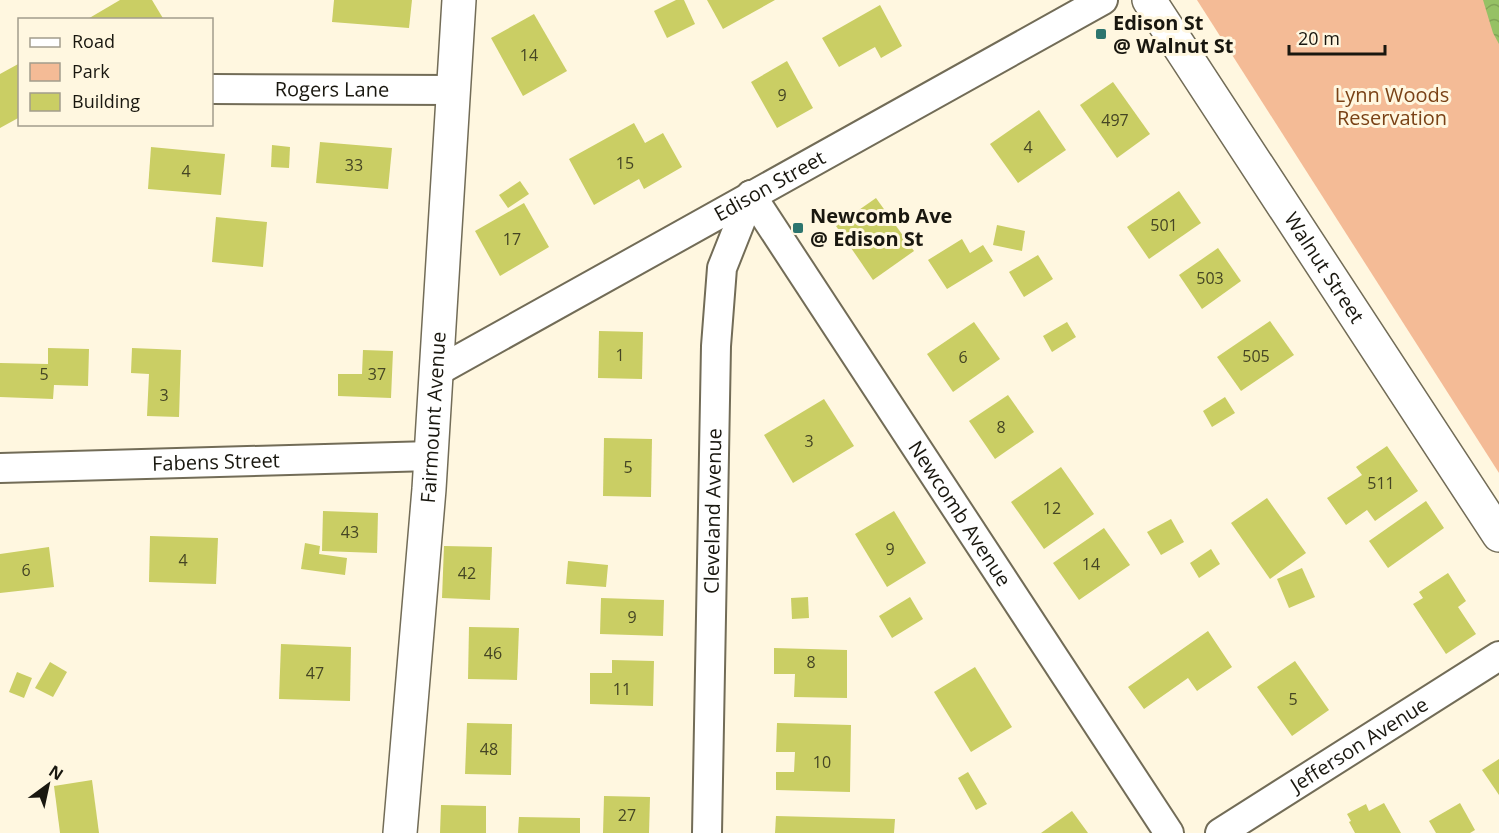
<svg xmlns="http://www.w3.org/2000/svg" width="1499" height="833" viewBox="0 0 1499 833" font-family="'Open Sans',sans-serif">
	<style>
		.park { fill: #f4bb96 }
		.water { fill: url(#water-waves) }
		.building { fill: #cace64 }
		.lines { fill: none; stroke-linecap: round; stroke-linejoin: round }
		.minor-casing { stroke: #726c57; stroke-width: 32 }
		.tertiary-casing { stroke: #726c57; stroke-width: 36 }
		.primary-casing { stroke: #726c57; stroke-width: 36 }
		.minor { stroke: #fff; stroke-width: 28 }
		.tertiary { stroke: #fff; stroke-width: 33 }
		.primary { stroke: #fff; stroke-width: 33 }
		.poi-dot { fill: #2d756e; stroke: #fff7e0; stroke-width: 2 }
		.labels { text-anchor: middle; stroke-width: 6; stroke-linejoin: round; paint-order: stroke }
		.number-label { font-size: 16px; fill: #454524 }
		.poi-label { font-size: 20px; font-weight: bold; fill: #19170f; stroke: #fff7e0; text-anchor: start }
		.street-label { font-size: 20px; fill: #19170f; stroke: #fff7e0 }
		.park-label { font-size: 20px; fill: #7a4216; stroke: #fff7e0 }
	</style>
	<defs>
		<pattern id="water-waves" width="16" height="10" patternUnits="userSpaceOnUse" patternTransform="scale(1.5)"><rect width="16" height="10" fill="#96c165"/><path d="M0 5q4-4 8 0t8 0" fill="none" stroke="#81a556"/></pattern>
	</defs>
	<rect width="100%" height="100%" fill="#fff7e0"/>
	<polygon class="park" points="1197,0 1499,0 1499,473"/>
	<polygon class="water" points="1483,0 1499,0 1499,44 1493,33"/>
	<g class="building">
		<polygon points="120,0 152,0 164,20 86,20"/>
		<polygon points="334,0 412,0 409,28 332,22"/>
		<polygon points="676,0 684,0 695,24 667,38 654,11"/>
		<polygon points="707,0 775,0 723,29"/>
		<polygon points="880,5 902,46 881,58 875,47 839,67 822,38"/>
		<polygon points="534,14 567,71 523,96 491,38"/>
		<polygon points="787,61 813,108 777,128 751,82"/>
		<polygon points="20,63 20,117 0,128 0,74"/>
		<polygon points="1113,82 1150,134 1117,158 1080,105"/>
		<polygon points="1039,110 1066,150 1018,183 990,144"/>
		<polygon points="634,123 645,143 663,133 682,167 644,189 639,179 594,205 569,159"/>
		<polygon points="320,142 392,148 388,189 316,183"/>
		<polygon points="272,145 290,147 289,168 271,167"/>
		<polygon points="151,147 225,154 221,195 148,189"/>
		<polygon points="520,181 529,194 508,208 499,195"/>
		<polygon points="1179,191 1201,223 1149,259 1127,227"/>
		<polygon points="876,198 914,251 873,280 836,226"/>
		<polygon points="524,203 549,247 500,276 475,231"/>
		<polygon points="216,217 267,222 263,267 212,262"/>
		<polygon points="997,225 1025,231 1022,251 993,245"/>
		<polygon points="962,239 970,253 983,245 993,261 947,289 928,260"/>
		<polygon points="1218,248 1241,281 1202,309 1179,275"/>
		<polygon points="1038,255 1053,279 1024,297 1009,272"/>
		<polygon points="1270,321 1294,355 1241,391 1217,357"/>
		<polygon points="974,322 1000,359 953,392 927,354"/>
		<polygon points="1067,322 1076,337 1052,352 1043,336"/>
		<polygon points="599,331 643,332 642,379 598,378"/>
		<polygon points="48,348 89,349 88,386 54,385 53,399 0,397 0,363 48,364"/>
		<polygon points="132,348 181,350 179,417 147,416 149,374 131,373"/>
		<polygon points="363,350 393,351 391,398 338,396 338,374 362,374"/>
		<polygon points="1008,395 1034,432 995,459 969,421"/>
		<polygon points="1225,397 1235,413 1212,427 1203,411"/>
		<polygon points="824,399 854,446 793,483 764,435"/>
		<polygon points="604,438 652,439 651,497 603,496"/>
		<polygon points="1387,446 1418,491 1375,521 1367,510 1346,525 1327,498 1362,475 1356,467"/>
		<polygon points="1061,467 1094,514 1044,549 1011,502"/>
		<polygon points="1267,498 1306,553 1270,579 1231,523"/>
		<polygon points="1426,501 1444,528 1388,568 1369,541"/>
		<polygon points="323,511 378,513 377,553 322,551"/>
		<polygon points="894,511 926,563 887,587 855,534"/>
		<polygon points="1171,519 1184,542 1161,555 1147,532"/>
		<polygon points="1104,528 1130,565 1079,600 1053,563"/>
		<polygon points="150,536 218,538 216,584 149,582"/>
		<polygon points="305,543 320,546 319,554 347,558 345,575 301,569"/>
		<polygon points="444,546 492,547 490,600 442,598"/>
		<polygon points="49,547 54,587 0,593 0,554"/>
		<polygon points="1211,549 1220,564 1199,578 1190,563"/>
		<polygon points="568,561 608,565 606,587 566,584"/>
		<polygon points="1302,568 1315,597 1289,608 1277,579"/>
		<polygon points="1448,573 1466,601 1458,607 1476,634 1446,654 1413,604 1423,598 1419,592"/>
		<polygon points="808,597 809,618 792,619 791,598"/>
		<polygon points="910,597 923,619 892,638 879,616"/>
		<polygon points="601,598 664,600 663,636 600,634"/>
		<polygon points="469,627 519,628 517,680 468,679"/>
		<polygon points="1208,631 1232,667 1197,691 1188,678 1144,709 1128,687"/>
		<polygon points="281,644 351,647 350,701 279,699"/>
		<polygon points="774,648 847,650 847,698 794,697 795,674 774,674"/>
		<polygon points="612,660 654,661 653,706 590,704 590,673 612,673"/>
		<polygon points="1295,661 1329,710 1292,736 1257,687"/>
		<polygon points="50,662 67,672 53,697 35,688"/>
		<polygon points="975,667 1012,727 971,752 934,692"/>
		<polygon points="17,672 32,678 24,698 9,692"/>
		<polygon points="467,723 512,724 511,775 465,774"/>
		<polygon points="777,723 851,725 850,792 776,790 776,772 794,772 795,752 776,752"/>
		<polygon points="1499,759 1499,795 1482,770"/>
		<polygon points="968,772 987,804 976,810 958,778"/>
		<polygon points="92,780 99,833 60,833 54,786"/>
		<polygon points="604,796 650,797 649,833 603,833"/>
		<polygon points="1384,803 1401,833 1355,833 1349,822 1351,821 1347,814 1366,804 1369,811"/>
		<polygon points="1460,803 1475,830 1470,833 1436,833 1429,821"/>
		<polygon points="441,805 486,806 486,833 440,833"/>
		<polygon points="1072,811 1088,833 1041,833"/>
		<polygon points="776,816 895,819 894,833 775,833"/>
		<polygon points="519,817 580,818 580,833 518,833"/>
	</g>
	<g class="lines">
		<g class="minor-casing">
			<g id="minor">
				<path id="s1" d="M 212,89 L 454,90"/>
				<path id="s2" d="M 751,195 L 1169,833"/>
				<path id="s3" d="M 436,372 L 1103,0"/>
				<path id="s4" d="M 0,468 L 431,456"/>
				<path id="s5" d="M 707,833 L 716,346 L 722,268 L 751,195"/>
				<path id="s6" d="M 1220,833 L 1499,656"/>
			</g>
		</g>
		<g class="tertiary-casing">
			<g id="tertiary">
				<path id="s7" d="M 400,833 L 429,489 L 459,0"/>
			</g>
		</g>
		<g class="primary-casing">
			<g id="primary">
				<path id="s8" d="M 1149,0 L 1499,535"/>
			</g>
		</g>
		<use href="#minor" class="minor"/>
		<use href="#tertiary" class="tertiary"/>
		<use href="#primary" class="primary"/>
	</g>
	<g class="poi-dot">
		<rect x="1095" y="28" width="12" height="12" rx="3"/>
		<rect x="792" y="222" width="12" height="12" rx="3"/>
	</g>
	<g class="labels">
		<g class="number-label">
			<text x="529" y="61">14</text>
			<text x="782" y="101">9</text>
			<text x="1115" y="126">497</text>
			<text x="1028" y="153">4</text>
			<text x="625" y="169">15</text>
			<text x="354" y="171">33</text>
			<text x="186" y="177">4</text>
			<text x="1164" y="231">501</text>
			<text x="512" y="245">17</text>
			<text x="1210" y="284">503</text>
			<text x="620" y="361">1</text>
			<text x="1256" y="362">505</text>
			<text x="963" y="363">6</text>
			<text x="44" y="380">5</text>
			<text x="377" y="380">37</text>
			<text x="164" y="401">3</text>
			<text x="1001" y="433">8</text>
			<text x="809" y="447">3</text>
			<text x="628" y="473">5</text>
			<text x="1381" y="489">511</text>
			<text x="1052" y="514">12</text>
			<text x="350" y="538">43</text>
			<text x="890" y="555">9</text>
			<text x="183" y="566">4</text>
			<text x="1091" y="570">14</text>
			<text x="26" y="576">6</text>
			<text x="467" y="579">42</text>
			<text x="632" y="623">9</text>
			<text x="493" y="659">46</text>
			<text x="811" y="668">8</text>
			<text x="315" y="679">47</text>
			<text x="622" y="695">11</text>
			<text x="1293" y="705">5</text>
			<text x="489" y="755">48</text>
			<text x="822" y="768">10</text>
			<text x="627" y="821">27</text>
		</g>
		<g class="poi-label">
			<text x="1113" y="30">Edison St<tspan x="1113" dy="23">@ Walnut St</tspan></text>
			<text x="810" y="223">Newcomb Ave<tspan x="810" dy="23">@ Edison St</tspan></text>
		</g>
		<g class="street-label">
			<text dy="7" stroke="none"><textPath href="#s1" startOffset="120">Rogers Lane</textPath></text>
			<text dy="7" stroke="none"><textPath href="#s3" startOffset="382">Edison Street</textPath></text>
			<text dy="7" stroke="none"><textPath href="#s8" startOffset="320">Walnut Street</textPath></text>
			<text dy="7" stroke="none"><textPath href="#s7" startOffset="417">Fairmount Avenue</textPath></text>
			<text dy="7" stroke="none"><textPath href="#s4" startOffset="216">Fabens Street</textPath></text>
			<text dy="7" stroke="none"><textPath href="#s5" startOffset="322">Cleveland Avenue</textPath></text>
			<text dy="7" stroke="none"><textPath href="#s2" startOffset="381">Newcomb Avenue</textPath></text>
			<text dy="7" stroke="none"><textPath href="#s6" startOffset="165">Jefferson Avenue</textPath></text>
		</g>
		<g class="park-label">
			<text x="1392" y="102">Lynn Woods<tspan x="1392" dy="23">Reservation</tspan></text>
		</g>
	</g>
	<rect x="18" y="18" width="195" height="108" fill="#fff7e0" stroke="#a39d8c" stroke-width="1.5"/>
	<rect x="30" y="38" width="30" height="9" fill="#ffffff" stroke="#a39d8c" stroke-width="1.5"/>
	<text x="72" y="48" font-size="18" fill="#19170f">Road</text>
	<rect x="30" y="63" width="30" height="18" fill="#f4bb96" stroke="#a39d8c" stroke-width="1.5"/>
	<text x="72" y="78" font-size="18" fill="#19170f">Park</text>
	<rect x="30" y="93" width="30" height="18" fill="#cace64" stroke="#a39d8c" stroke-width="1.5"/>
	<text x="72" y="108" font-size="18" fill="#19170f">Building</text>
	<g transform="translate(48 785) rotate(33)" stroke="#fff7e0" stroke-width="4.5" paint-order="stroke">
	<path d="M0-4.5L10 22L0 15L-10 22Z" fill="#19170f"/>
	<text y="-9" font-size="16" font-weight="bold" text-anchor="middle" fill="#19170f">N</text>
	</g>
	<path d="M1289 45v9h96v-9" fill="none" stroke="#19170f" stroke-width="3"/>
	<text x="1298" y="45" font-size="18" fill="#19170f" stroke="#fff7e0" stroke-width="4.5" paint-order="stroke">20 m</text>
</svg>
